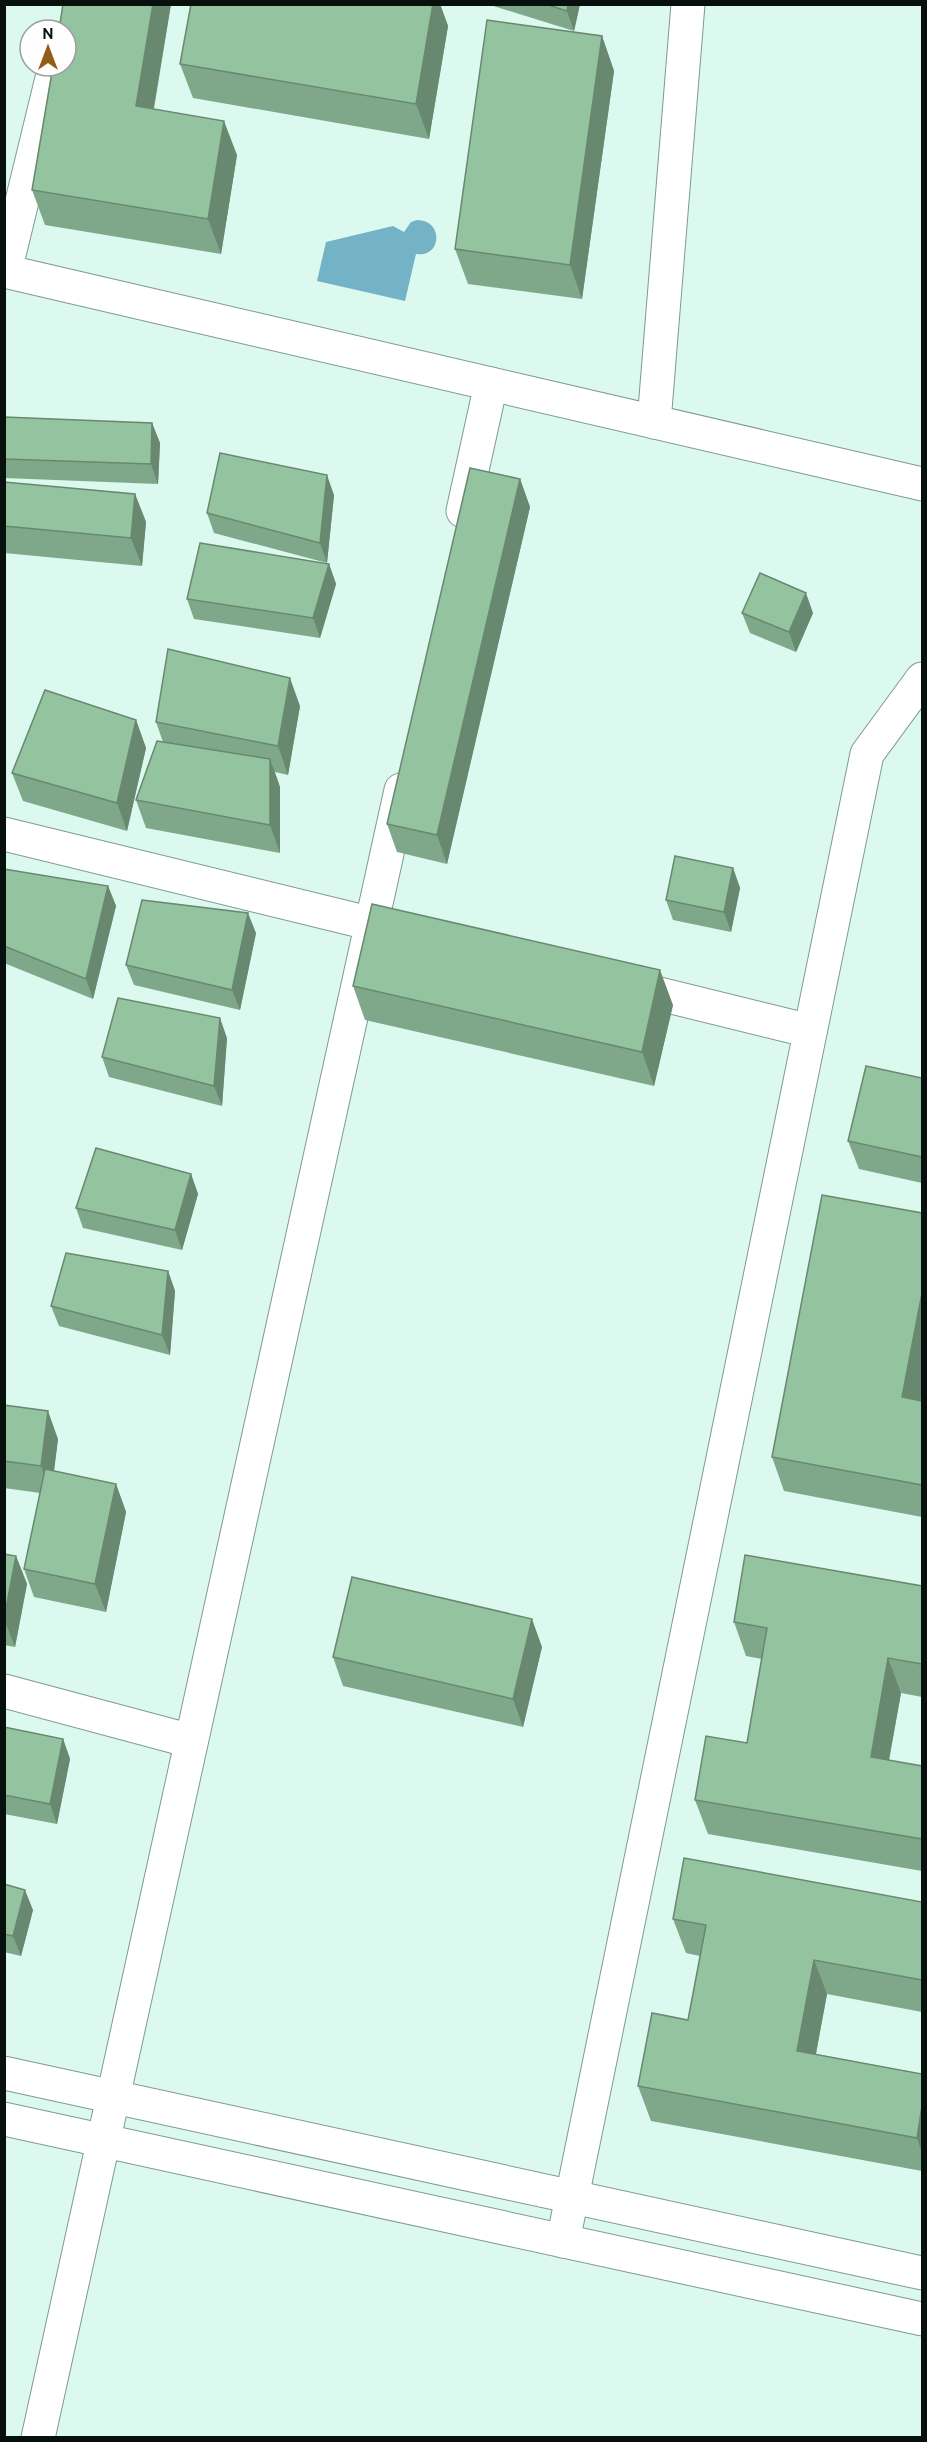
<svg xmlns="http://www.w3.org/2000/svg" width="927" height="2442" viewBox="0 0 927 2442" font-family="Cabin,sans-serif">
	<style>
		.water { fill: #74b2c5 }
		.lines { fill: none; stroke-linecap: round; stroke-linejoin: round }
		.street-casing { stroke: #7f9a92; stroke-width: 35 }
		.street { stroke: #fff; stroke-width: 33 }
		.wall { fill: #7fa88a }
		.shaded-wall { fill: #688870 }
		.building { fill: #94c3a0; stroke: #688870; stroke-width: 1.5 }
	</style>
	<rect width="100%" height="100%" fill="#dcf9f0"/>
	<path class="water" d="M 417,220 C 444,220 442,258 416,254 L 405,301 L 317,281 L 326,242 L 393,226 L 404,232 L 411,222 Z"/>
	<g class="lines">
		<g class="street-casing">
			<g id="street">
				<polyline points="4,271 922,484"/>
				<polyline points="5,271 55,66"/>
				<polyline points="654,422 688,4"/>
				<polyline points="463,511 491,384"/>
				<polyline points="4,834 393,929"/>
				<polyline points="627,986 810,1031"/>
				<polyline points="4,1691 191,1741"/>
				<polyline points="4,2073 922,2273"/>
				<polyline points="4,2119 922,2319"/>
				<polyline points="563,2241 867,754 922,679"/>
				<polyline points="38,2438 401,790"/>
			</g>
		</g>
		<use href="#street" class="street"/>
	</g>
	<g class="wall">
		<polygon points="63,4 171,4 154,109 237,155 221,254 45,225 32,190"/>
		<polygon points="191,4 440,4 448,26 429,139 193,98 180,64"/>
		<polygon points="487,4 580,4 574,31"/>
		<polygon points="602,36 614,71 582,299 468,284 455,249"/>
		<polygon points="4,417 152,423 160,443 158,484 4,478"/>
		<polygon points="520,479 530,507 447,864 397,852 387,824"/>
		<polygon points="4,482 135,494 146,522 142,566 4,553"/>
		<polygon points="334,495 327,563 214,533 207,513"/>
		<polygon points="329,564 336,584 320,638 194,619 187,599"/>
		<polygon points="742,613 813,613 796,652 750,633"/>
		<polygon points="300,706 288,775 275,772 280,787 280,853 146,828 136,800 163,742 156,722"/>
		<polygon points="136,720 146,748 127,831 23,801 12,773"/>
		<polygon points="733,868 740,888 731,932 673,920 666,900"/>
		<polygon points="4,869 108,886 116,906 93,999 4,963"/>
		<polygon points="256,933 240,1010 134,985 126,965"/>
		<polygon points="353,986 673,1005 654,1086 365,1020"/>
		<polygon points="227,1038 222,1106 109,1077 102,1057"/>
		<polygon points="922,1078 922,1183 859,1169 848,1141"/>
		<polygon points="191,1174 198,1194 182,1250 83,1228 76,1208"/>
		<polygon points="922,1213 922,1391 921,1401 922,1401 922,1517 784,1491 772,1457"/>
		<polygon points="168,1271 175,1291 170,1355 59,1326 51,1306"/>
		<polygon points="4,1405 58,1439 54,1471 116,1484 126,1512 106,1612 34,1597 24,1569 40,1493 4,1488"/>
		<polygon points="4,1554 16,1556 27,1584 15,1647 4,1645"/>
		<polygon points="922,1586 922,1697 901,1693 889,1761 922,1766 922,1871 708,1834 695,1800 747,1743 762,1659 746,1656 734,1622"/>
		<polygon points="542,1647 523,1727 343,1686 333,1657"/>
		<polygon points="4,1727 63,1739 70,1759 57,1824 4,1814"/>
		<polygon points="4,1884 33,1910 21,1956 4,1952"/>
		<polygon points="922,1902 922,2012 827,1994 816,2054 922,2074 922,2171 651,2121 638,2086 688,2020 700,1956 686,1953 673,1919"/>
	</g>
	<g class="shaded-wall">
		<polygon points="153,4 171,4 148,141 136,106"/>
		<polygon points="433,4 440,4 448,26 429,139 416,104"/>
		<polygon points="568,4 580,4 574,31 567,11"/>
		<polygon points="602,36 614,71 582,299 570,265"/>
		<polygon points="224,121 237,155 221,254 208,219"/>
		<polygon points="152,423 160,443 158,484 151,464"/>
		<polygon points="327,475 334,495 327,563 320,543"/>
		<polygon points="520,479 530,507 447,864 437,835"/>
		<polygon points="135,494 146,522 142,566 131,538"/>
		<polygon points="329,564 336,584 320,638 313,618"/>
		<polygon points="806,593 813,613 796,652 789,632"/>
		<polygon points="290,678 300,706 288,775 278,746"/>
		<polygon points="136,720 146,748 127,831 117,803"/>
		<polygon points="270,759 280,787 280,853 270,825"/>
		<polygon points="733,868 740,888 731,932 724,912"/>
		<polygon points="108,886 116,906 93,999 86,979"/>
		<polygon points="248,913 256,933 240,1010 232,990"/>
		<polygon points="660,970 673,1005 654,1086 642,1052"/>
		<polygon points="220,1018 227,1038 222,1106 214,1086"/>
		<polygon points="191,1174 198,1194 182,1250 175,1230"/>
		<polygon points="168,1271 175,1291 170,1355 162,1335"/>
		<polygon points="922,1293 922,1391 915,1432 902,1397"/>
		<polygon points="48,1411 58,1439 51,1494 41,1466"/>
		<polygon points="116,1484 126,1512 106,1612 95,1584"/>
		<polygon points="16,1556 27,1584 15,1647 4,1619"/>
		<polygon points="532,1619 542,1647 523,1727 513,1699"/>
		<polygon points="888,1658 901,1693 883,1792 871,1757"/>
		<polygon points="63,1739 70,1759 57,1824 50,1804"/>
		<polygon points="25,1890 33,1910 21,1956 13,1936"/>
		<polygon points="814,1960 827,1994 810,2085 797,2051"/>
		<polygon points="922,2106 922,2153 917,2138"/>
	</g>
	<g class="building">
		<polygon points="63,4 153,4 136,106 224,121 208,219 32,190 53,66 66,66 66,30 59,30"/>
		<polygon points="191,4 433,4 416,104 180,64"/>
		<polygon points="545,4 568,4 567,11"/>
		<polygon points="487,20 602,36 570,265 455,249"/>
		<polygon points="4,417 152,423 151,464 4,459"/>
		<polygon points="220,453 327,475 320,543 207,513"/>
		<polygon points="470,468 520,479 437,835 387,824"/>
		<polygon points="4,482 135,494 131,538 4,526"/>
		<polygon points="200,543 329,564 313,618 187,599"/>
		<polygon points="760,573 806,593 789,632 742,613"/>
		<polygon points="168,649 290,678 278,746 156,722"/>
		<polygon points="45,690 136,720 117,803 12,773"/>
		<polygon points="157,741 270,759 270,825 136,800"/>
		<polygon points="675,856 733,868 724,912 666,900"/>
		<polygon points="4,869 108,886 86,979 4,946"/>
		<polygon points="142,900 248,913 232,990 126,965"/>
		<polygon points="372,904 660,970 642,1052 353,986"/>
		<polygon points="118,998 220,1018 214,1086 102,1057"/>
		<polygon points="866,1066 922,1078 922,1157 848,1141"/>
		<polygon points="96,1148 191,1174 175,1230 76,1208"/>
		<polygon points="822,1195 922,1213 922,1293 902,1397 922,1401 922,1485 772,1457"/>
		<polygon points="66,1253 168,1271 162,1335 51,1306"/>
		<polygon points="4,1405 48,1411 41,1466 4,1461"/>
		<polygon points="45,1469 116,1484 95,1584 24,1569"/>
		<polygon points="4,1554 16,1556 4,1619"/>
		<polygon points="745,1555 922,1586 922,1664 888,1658 871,1757 922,1766 922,1839 695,1800 706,1736 747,1743 767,1628 734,1622"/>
		<polygon points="352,1577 532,1619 513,1699 333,1657"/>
		<polygon points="4,1727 63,1739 50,1804 4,1795"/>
		<polygon points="684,1858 922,1902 922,1980 814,1960 797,2051 922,2074 922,2106 917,2138 638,2086 652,2013 688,2020 706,1925 673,1919"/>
		<polygon points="4,1884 25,1890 13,1936 4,1934"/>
	</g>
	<rect width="927" height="2442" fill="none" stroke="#07100d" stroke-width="12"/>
	<g transform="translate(48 48)"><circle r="28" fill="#fefefe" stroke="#9b9f9e" stroke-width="1.5"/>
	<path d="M0-4.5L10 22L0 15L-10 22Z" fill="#955c18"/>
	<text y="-9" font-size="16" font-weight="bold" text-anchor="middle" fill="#07100d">N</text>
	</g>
</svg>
